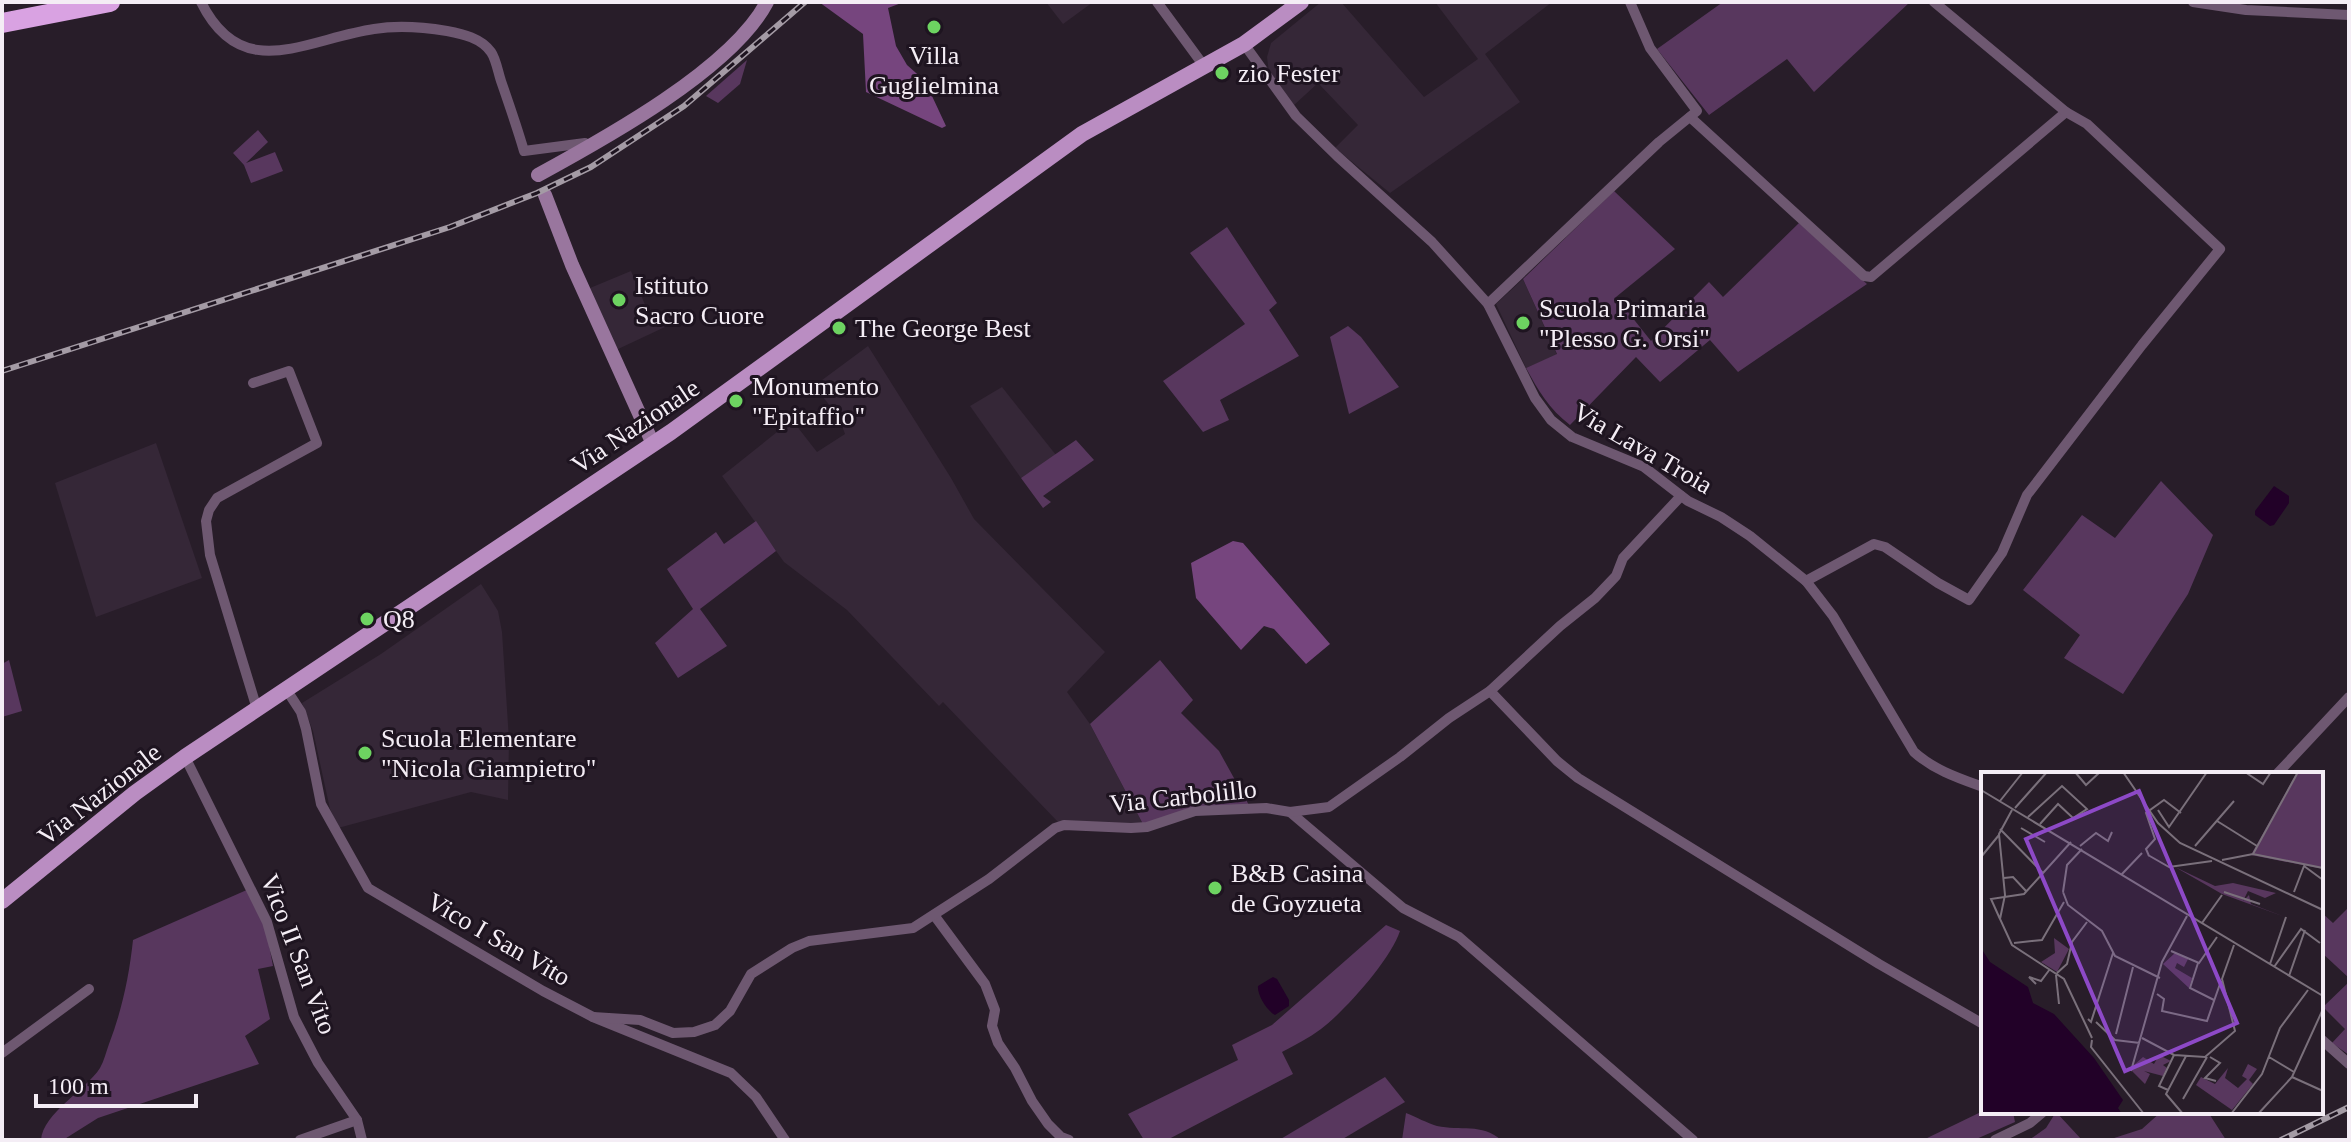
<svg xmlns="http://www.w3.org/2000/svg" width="2351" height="1142" viewBox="0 0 2351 1142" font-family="'Times New Roman',serif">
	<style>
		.built { fill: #352737 }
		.green { fill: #58375e }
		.forest { fill: #76457e }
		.water { fill: #220128 }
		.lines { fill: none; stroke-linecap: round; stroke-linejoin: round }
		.street { stroke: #6e5871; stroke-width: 10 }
		.secondary { stroke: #99769e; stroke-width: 14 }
		.primary { stroke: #ba8dc2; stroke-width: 16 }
		.highway { stroke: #d9a2e2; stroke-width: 20 }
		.rail-casing { stroke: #a49ba5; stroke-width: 6 }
		.rail { stroke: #1e1420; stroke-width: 3; stroke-dasharray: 9; stroke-linecap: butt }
		.poi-dot { fill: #6dd361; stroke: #1e1420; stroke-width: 3 }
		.labels { text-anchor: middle; stroke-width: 6; stroke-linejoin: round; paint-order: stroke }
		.poi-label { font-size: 26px; fill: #f4edf5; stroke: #1e1420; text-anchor: start }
		.street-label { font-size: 26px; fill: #f4edf5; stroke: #1e1420 }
		.inset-road { fill: none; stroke: #7a707b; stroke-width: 2 }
		.view { fill: #8d49c7; fill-opacity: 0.15; stroke: #8d49c7; stroke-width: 4 }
		.inset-edge { fill: none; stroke: #f4edf5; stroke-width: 4 }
	</style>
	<rect width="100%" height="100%" fill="#281d29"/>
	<g class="built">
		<polygon points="1046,2 1093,2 1063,24"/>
		<polygon points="1321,2 1341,2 1424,97 1478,59 1435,2 1552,2 1485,54 1520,102 1390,193 1335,148 1358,125 1318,83 1293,106 1269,73 1267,57 1271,43"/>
		<polygon points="631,271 648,312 656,312 665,327 616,350 590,288"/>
		<polygon points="1523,279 1557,355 1526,368 1496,304"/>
		<polygon points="868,346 951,478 974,519 1105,652 1067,692 1090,724 1144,826 1058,822 943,702 939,706 847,610 784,562 722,476 792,420 817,452 845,434 839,417 814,386"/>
		<polygon points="1002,387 1056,455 1021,478 970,406"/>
		<polygon points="156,443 202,578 96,617 55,483"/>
		<polygon points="481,584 498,611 502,632 509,740 508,800 471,792 338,828 330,809 313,731 302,703 381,654"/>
	</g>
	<g class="green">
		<polygon points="1723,2 1910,2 1814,92 1787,59 1709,115 1657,49"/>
		<polygon points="747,60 740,84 718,103 706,96"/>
		<polygon points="258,130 268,142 246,163 275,152 283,171 251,183 244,165 233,153"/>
		<path d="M 1614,191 L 1675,249 L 1616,297 L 1651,341 L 1709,282 L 1723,297 L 1799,223 L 1867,284 L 1738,372 L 1710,340 L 1660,382 L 1636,357 L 1570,425 C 1549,409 1538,390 1526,368 L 1557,354 L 1523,279 Z"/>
		<polygon points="1227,227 1277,303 1269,310 1299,356 1220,400 1229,420 1203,432 1163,381 1245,324 1190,253"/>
		<polygon points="1348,326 1361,337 1399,387 1349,414 1330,337"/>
		<polygon points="1076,440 1094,460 1043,496 1051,502 1043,508 1021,478"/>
		<polygon points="2161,481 2213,535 2188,594 2123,694 2064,658 2080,635 2023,590 2082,515 2115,538"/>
		<polygon points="756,521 776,551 700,609 727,646 678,678 655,643 693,609 667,569 716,532 724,544"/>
		<polygon points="9,660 22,711 2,717 2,664"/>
		<polygon points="1160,660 1193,700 1181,713 1219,751 1250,807 1199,808 1144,826 1090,724"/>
		<path d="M 249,889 L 265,924 L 273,966 L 258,969 L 270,1019 L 245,1036 L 259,1064 L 98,1118 L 63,1140 L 41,1140 C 43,1113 86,1090 100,1068 C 104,1061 106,1052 109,1044 C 122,1010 129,977 133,940 Z"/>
		<polygon points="2349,907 2349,978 2321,952 2321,912 2333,923"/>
		<path d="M 1386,925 L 1400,931 C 1391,959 1345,1011 1321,1029 C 1309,1038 1295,1045 1282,1052 L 1293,1074 L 1167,1140 L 1144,1140 L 1128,1114 L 1238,1060 L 1232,1045 L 1272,1025 Z"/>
		<polygon points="2349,982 2349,1055 2332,1043 2345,1029 2323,1007"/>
		<polygon points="1385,1077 1405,1102 1341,1140 1279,1140"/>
		<polygon points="1983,1111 2013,1112 2015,1122 1974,1140 1923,1140"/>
		<polygon points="2056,1112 2082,1140 2029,1140 2046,1128"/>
		<polygon points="2161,1112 2195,1112 2197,1114 2208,1112 2226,1140 2108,1140 2142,1129"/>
		<path d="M 1406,1113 C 1416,1117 1427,1123 1437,1126 C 1460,1131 1482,1123 1501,1140 L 1402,1140 Z"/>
	</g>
	<g class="forest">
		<polygon points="819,2 904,2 888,8 896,46 907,65 925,81 946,126 942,128 866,92 863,34"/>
		<polygon points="1233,541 1243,543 1330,644 1306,664 1274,629 1264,626 1241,650 1196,598 1191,563"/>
	</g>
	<g class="water">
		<polygon points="2274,486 2289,496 2289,503 2274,525 2270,526 2255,515 2255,511"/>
		<path d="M 1273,977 L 1277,979 L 1289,1000 L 1289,1006 L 1275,1015 C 1267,1011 1257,995 1258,986 Z"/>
	</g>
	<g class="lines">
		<g class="street">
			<path d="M 201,2 C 242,85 306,39 374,29 C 398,25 423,27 447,31 C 463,34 481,38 491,52 C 496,59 498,72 501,81 C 509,104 517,127 524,151 L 585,143 L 589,147"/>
			<polyline points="1157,2 1204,66"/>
			<polyline points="2193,2 2246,10 2349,15"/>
			<path d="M 1244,44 L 1296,116 L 1337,156 L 1432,242 L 1488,304 L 1535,398 L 1551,420 L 1572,437 L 1644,467 L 1688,501 L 1721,517 L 1750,536 L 1806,581 L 1833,616 L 1914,752 C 1934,770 1958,778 1983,787"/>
			<polyline points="1690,117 1864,276 1871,277 2066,112"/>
			<polyline points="1488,304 1659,142 1697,111 1650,48 1630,2"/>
			<polyline points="253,383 289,371 317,443 217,498 209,510 206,521 210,555 257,709"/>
			<polyline points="1806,581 1874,544 1885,547 1938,583 1969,600 2002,553 2027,495 2142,345 2220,249 2087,124 2066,112 1934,2"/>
			<polyline points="286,689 301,712 306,729 321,804 368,888 543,991 593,1017 731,1073 756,1097 785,1140"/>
			<polyline points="1490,691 1557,761 1578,778 1879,964 1983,1024"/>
			<polyline points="185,757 267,922 294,1017 318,1063 357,1120 362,1140"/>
			<polyline points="2277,774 2349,697"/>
			<polyline points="1290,812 1403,908 1459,937 1693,1140"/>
			<polyline points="934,915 985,984 995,1010 992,1026 998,1043 1015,1068 1032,1101 1048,1124 1061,1137 1069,1140"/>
			<polyline points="593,1017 640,1020 673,1033 694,1032 715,1025 730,1011 751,974 792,948 809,941 913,928 989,879 1055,828 1064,825 1131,828 1147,827 1195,811 1266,808 1290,812 1329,807 1400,757 1449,718 1490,691 1560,626 1595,598 1616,576 1623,558 1681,496"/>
			<polyline points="2321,1039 2349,1064"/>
			<polyline points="2,1053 89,989"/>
			<polyline points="300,1140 357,1120"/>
			<polyline points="1995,1140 2030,1123 2043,1112"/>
		</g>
		<g class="secondary">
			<path d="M 538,175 C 604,139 732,69 767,2"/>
			<polyline points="545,195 572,265 653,444"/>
		</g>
		<polyline class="primary" points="2,901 135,793 185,757 671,432 1082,134 1244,44 1301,2"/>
		<polyline class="highway" points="2,23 110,2"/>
		<g class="rail-casing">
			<g id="rail">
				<polyline points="2,371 450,227 537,193 591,167 684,106 805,2"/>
				<polyline points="2281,1140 2349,1107"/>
			</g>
		</g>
		<use href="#rail" class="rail"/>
	</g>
	<g class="poi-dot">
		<circle cx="934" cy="27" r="8"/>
		<circle cx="1222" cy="73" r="8"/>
		<circle cx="619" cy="300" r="8"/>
		<circle cx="1523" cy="323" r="8"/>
		<circle cx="839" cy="328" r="8"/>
		<circle cx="736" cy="401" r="8"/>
		<circle cx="367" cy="619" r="8"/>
		<circle cx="365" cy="753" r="8"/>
		<circle cx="1215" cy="888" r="8"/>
	</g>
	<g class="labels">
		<g class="poi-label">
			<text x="934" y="64" text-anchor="middle">Villa<tspan x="934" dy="30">Guglielmina</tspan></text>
			<text x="1238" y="82">zio Fester</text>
			<text x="635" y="294">Istituto<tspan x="635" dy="30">Sacro Cuore</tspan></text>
			<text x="1539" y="317">Scuola Primaria<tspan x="1539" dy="30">"Plesso G. Orsi"</tspan></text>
			<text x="855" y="337">The George Best</text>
			<text x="752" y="395">Monumento<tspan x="752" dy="30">"Epitaffio"</tspan></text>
			<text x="383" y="628">Q8</text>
			<text x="381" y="747">Scuola Elementare<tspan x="381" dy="30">"Nicola Giampietro"</tspan></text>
			<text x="1231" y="882">B&amp;B Casina<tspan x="1231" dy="30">de Goyzueta</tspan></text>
		</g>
		<g class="street-label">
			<text transform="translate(635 426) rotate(-34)" y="9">Via Nazionale</text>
			<text transform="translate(1643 448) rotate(30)" y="9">Via Lava Troia</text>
			<text transform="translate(99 794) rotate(-38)" y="9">Via Nazionale</text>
			<text transform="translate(1183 796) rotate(-6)" y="9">Via Carbolillo</text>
			<text transform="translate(499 939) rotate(30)" y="9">Vico I San Vito</text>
			<text transform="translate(299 954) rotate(69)" y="9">Vico II San Vito</text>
		</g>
	</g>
	<g transform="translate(1981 772)">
		<rect width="342" height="342" fill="#281d29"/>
		<path d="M 316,0 L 342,0 L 342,97 L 270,83 ZM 194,95 L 234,114 L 252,111 L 295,121 L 284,126 L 267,119 L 262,129 L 268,123 L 270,132 L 304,145 L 241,122 ZM 73,166 L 88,177 L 76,200 L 60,190 L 74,181 ZM 194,181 L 207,187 L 203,195 L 196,191 L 194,196 L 211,206 L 208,216 L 182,192 ZM 178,283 L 190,289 L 182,293 L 186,296 L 182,304 L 163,299 L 169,302 L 164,312 L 151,299 L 153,293 L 162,285 L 173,292 ZM 267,292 L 276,297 L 268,308 L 272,312 L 251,338 L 215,313 L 220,305 L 234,312 L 247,296 L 244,306 L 257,316 L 266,307 L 261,304 Z" fill="#58375e"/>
		<path d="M 0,176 L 9,190 L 47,215 L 52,231 L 73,242 L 113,286 L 142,328 L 137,336 L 141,342 L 0,342 Z" fill="#220128"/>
		<path class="inset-road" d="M 94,0 L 105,13 L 119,0M 142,0 L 177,51 L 199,71 L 342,138M 264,0 L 282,12 L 290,0M 0,18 L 342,224M 19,29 L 42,0M 34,36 L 66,0M 31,38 L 18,62 L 24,123 L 19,147 L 31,173 L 83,207 L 111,266M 177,38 L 188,55 L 226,0M 47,45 L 81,14 L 106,37 L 92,46 L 77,32 L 59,52M 236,49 L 276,74M 40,56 L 64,70M 19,57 L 62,101M 99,74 L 115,61 L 127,69 L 131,60M 214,74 L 253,29M 272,82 L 317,0M 167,83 L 188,95 L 231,89M 168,84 L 165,77 L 174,67 L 165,41 L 183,28 L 200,41M 0,85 L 18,63M 241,88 L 272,82 L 342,96M 141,102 L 161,81M 23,106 L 32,105 L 45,119M 82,120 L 87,133 L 121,159 L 134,184 L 179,206M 82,120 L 86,93 L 101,77M 243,120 L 279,132M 313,120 L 323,94 L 342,108M 19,147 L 10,127 L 43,122 L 90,70M 221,151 L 241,123M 33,171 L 61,168 L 83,130M 190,179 L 218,191 L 236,165M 217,191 L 209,216 L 233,228M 289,192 L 305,145M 293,195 L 320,157 L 339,171M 76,201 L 86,192 L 91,170 L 106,150M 75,203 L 78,232M 308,204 L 324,158M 55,212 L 48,205 L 60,209 L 69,197M 176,222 L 183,227 L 181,239 L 226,249 L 240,209M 107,247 L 110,250 L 132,181M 115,250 L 134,268 L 159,271M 135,262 L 152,195M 161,266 L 193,283 L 224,285 L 254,259 L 241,207 L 253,173M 111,268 L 110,275 L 163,342M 229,285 L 239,291 L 224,306 L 235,309M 288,285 L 313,300M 150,299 L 181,190 L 206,144M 311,305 L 342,319M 187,318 L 178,314 L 193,283M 202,327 L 226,285M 202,342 L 185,322 L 205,284M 250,342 L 281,302 L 299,256 L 327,218M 277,342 L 311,305 L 342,237"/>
		<path class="view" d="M 158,19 L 256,251 L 144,299 L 45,67 Z"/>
		<rect width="342" height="342" class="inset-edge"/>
	</g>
	<rect width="2351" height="1142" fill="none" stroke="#f4edf5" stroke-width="8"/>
	<path d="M36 1094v12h160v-12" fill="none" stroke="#f4edf5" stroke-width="4"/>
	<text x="48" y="1094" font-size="24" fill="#f4edf5" stroke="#1e1420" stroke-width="6" paint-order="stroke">100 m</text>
</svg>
